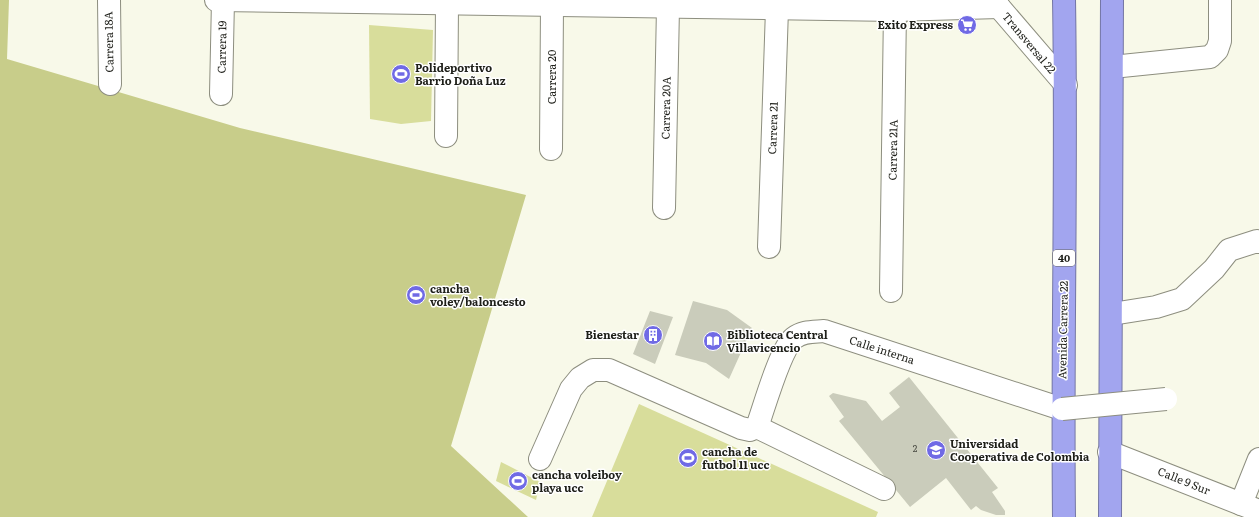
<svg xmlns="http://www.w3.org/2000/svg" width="1259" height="517" viewBox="0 0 1259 517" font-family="Literata,serif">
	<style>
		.green { fill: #d8dd9b }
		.forest { fill: #c8cd8a }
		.building { fill: #caccbb }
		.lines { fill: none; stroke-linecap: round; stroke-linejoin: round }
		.minor-casing { stroke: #8d8e7f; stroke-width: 24 }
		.highway-casing { stroke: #7476a4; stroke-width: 24 }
		.minor { stroke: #fff; stroke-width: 22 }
		.highway { stroke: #a2a5ef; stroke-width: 22 }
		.minor-bridge-casing { stroke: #8d8e7f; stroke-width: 24; stroke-linecap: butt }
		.minor-bridge { stroke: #fff; stroke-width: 22 }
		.labels { text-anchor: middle; stroke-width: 3; stroke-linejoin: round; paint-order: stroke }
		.number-label { font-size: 9px; fill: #494a42 }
		.shield { fill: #fff; stroke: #62625e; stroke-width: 1 }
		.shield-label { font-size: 10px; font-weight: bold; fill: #1e1f19 }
		.poi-label { font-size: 11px; font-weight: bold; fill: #1e1f19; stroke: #fff; text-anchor: start }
		.street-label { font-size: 11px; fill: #1e1f19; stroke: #fff }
	</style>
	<rect width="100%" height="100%" fill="#f8f9e9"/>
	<g class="green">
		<polygon points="369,25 433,30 431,121 401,124 370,119"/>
		<polygon points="639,404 878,512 876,517 592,517"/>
		<polygon points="501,462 540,482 536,500 496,481"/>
	</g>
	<polygon class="forest" points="0,0 9,0 7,59 240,128 526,195 451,446 528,517 0,517"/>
	<g class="building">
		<polygon points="693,301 727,310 752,328 729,379 706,363 675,355"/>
		<polygon points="650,311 673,317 655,364 633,354"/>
		<polygon points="909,377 998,488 992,492 1005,511 1005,515 996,515 981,510 976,506 971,510 946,478 910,507 839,421 844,417 829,396 833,393 866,401 882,421 900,407 889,393"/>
	</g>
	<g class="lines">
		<g class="minor-casing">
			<g id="minor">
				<polyline points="109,0 110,84"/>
				<polyline points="216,0 895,10 999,7"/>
				<polyline points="993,0 1066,85"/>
				<polyline points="1112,67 1210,57 1217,50 1220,41 1220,0"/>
				<polyline points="221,94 223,0"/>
				<polyline points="446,136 447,3"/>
				<polyline points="551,149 552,5"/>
				<polyline points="664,208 668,7"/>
				<polyline points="769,247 777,9"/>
				<polyline points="891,291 895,10"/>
				<polyline points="1112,314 1156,307 1182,299 1214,269 1229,250 1257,241 1259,242"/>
				<path d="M 757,427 C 764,408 780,349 794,338 C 803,331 813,332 824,331 L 1062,409"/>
				<polyline points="1109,452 1259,511"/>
				<polyline points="540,459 571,389 580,378 593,370 609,370 741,428 750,430 757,427 884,489"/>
				<polyline points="1241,504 1259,459"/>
			</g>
		</g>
		<g class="highway-casing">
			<g id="highway">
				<path d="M 1064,517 C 1062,345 1067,172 1064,0"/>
				<polyline points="1110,517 1112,0"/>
			</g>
		</g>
		<use href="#minor" class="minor"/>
		<use href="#highway" class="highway"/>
		<g class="minor-bridge-casing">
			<polyline id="minor-bridge" points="1062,409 1166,399"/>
		</g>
		<use href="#minor-bridge" class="minor-bridge"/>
	</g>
	<defs>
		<g id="supermarket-disc" transform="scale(1)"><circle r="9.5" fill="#706ae5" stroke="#fff"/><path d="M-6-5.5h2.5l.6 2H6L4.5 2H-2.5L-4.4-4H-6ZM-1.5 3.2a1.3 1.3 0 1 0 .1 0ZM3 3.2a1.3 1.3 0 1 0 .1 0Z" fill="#fff"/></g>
		<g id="stadium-disc" transform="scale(1)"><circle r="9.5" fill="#706ae5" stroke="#fff"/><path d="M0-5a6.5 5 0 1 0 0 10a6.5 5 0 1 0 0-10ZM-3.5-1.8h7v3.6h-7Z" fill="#fff"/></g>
		<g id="building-disc" transform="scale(1)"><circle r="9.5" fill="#706ae5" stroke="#fff"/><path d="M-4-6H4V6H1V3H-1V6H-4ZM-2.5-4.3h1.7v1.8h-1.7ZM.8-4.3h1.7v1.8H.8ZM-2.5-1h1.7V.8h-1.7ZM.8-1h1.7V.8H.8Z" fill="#fff"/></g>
		<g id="library-disc" transform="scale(1)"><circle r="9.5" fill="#706ae5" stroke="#fff"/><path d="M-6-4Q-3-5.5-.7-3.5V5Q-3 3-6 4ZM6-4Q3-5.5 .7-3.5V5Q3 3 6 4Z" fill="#fff"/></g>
		<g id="university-disc" transform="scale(1)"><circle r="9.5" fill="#706ae5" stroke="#fff"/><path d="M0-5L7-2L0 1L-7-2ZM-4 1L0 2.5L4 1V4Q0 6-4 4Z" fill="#fff"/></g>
	</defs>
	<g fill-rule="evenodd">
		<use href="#supermarket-disc" x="967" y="25"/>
		<use href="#stadium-disc" x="401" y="74"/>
		<use href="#stadium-disc" x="416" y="295"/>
		<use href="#building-disc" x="653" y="335"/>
		<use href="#library-disc" x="713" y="341"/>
		<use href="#university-disc" x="936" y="450"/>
		<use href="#stadium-disc" x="688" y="458"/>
		<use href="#stadium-disc" x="518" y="481"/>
	</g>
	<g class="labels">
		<g class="number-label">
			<text x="915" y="452">2</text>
		</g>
		<rect class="shield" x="1053" y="250" width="22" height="16" rx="3"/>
		<g class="shield-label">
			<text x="1064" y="262">40</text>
		</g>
		<g class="poi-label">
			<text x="953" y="29" text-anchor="end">Exito Express</text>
			<text x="415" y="72">Polideportivo<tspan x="415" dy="13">Barrio Doña Luz</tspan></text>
			<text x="430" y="293">cancha<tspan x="430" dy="13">voley/baloncesto</tspan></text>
			<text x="639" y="339" text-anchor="end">Bienestar</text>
			<text x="727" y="339">Biblioteca Central<tspan x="727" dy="13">Villavicencio</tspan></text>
			<text x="950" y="448">Universidad<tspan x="950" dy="13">Cooperativa de Colombia</tspan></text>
			<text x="702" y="456">cancha de<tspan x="702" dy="13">futbol 11 ucc</tspan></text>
			<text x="532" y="479">cancha voleiboy<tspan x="532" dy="13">playa ucc</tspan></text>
		</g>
		<g class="street-label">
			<text transform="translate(109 42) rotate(-91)" y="4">Carrera 18A</text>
			<text transform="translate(1029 43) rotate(50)" y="4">Transversal 22</text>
			<text transform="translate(222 47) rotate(-89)" y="4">Carrera 19</text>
			<text transform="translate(552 77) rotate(-90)" y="4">Carrera 20</text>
			<text transform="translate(666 108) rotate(-89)" y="4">Carrera 20A</text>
			<text transform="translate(773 128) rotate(-88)" y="4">Carrera 21</text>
			<text transform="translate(893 150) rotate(-89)" y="4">Carrera 21A</text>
			<text transform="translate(1063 330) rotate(-89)" y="4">Avenida Carrera 22</text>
			<text transform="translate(882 350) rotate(18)" y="4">Calle interna</text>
			<text transform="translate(1184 481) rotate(22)" y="4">Calle 9 Sur</text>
		</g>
	</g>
</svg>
